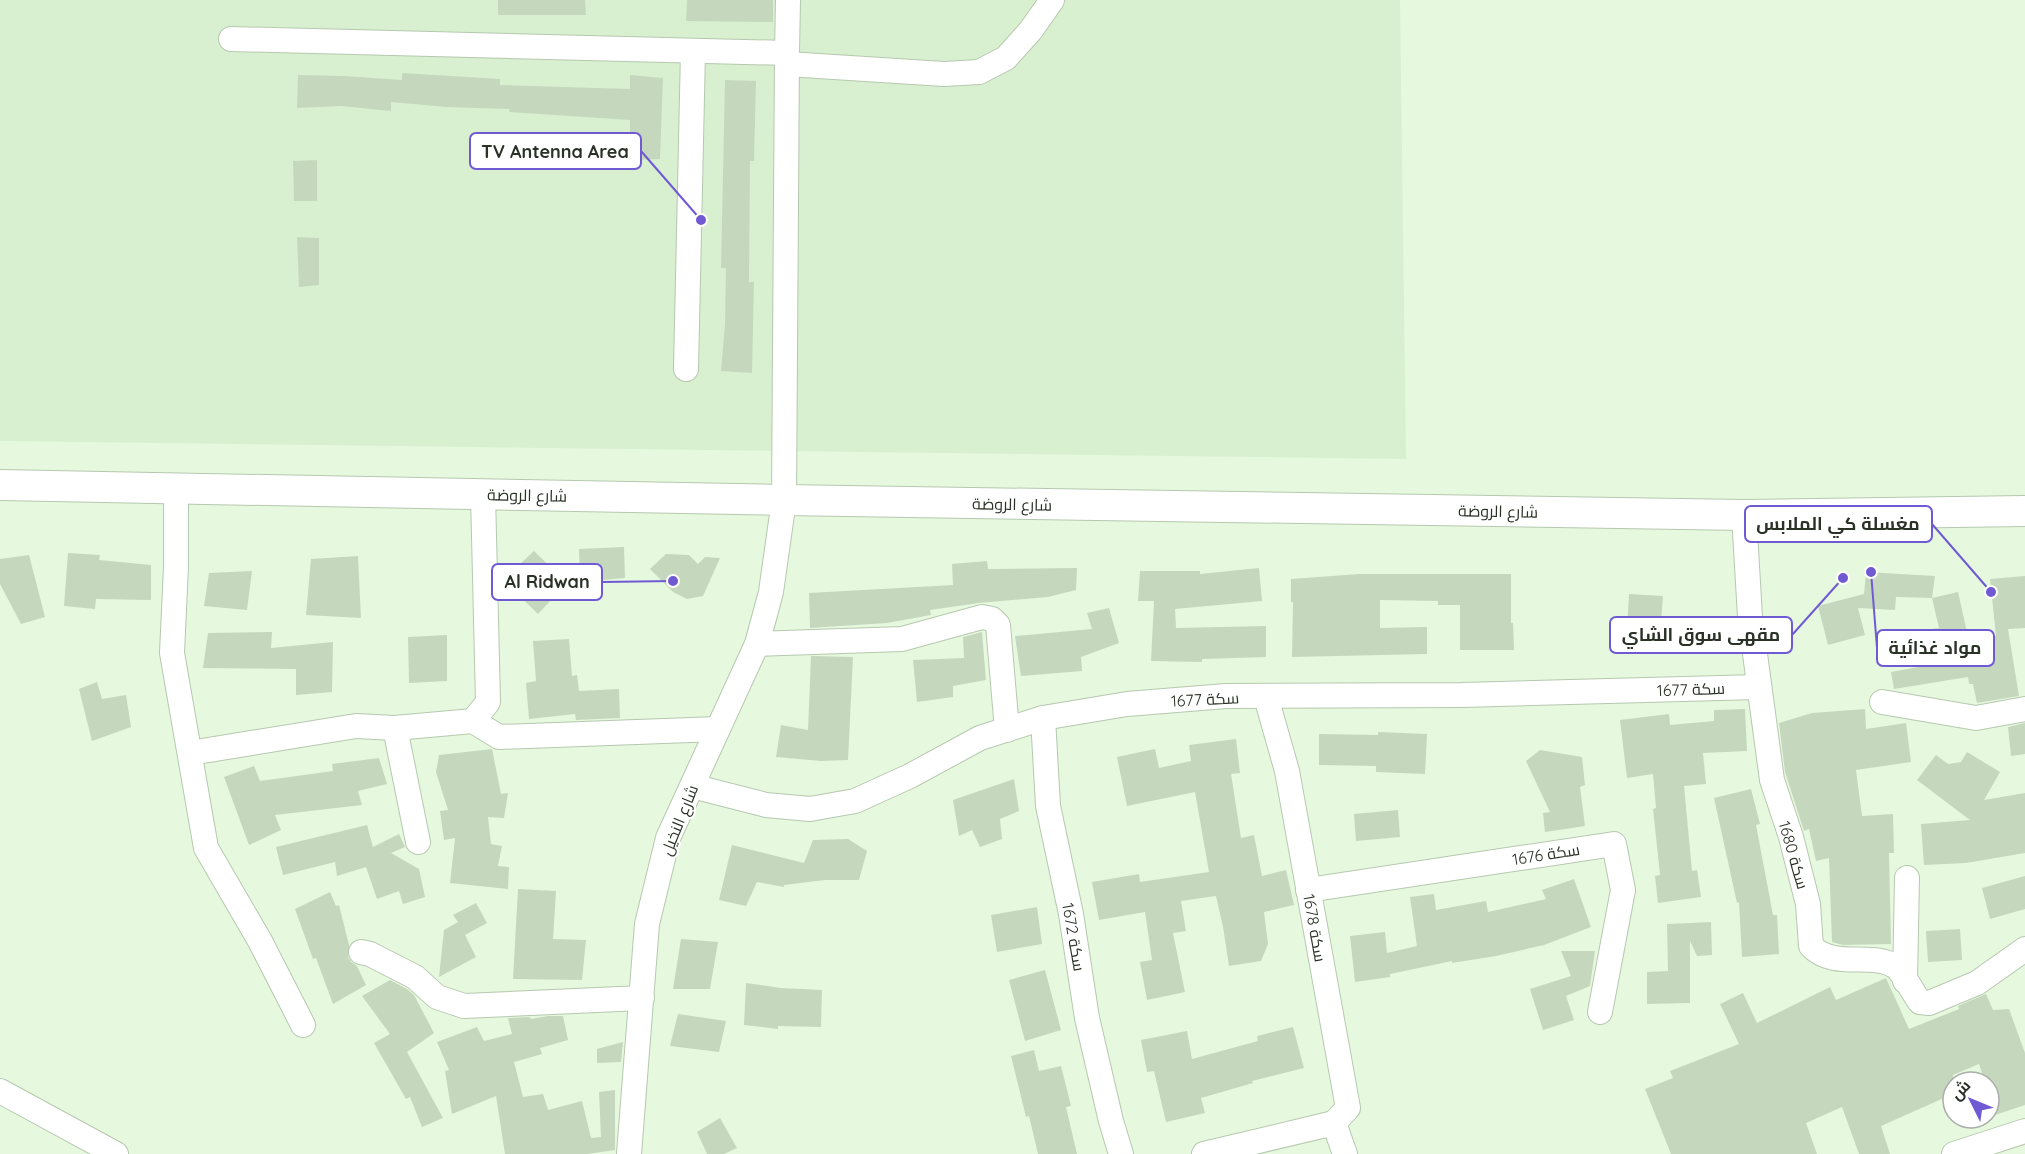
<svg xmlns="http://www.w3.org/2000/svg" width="2025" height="1154" viewBox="0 0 2025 1154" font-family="Quicksand,Cairo,sans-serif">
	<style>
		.built { fill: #d8f0d0 }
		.building { fill: #c5d8be }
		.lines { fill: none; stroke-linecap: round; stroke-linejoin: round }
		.minor-casing { stroke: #b6c8af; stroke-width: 26 }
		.major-casing { stroke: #b6c8af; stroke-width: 32 }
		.minor { stroke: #fff; stroke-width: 24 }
		.major { stroke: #fff; stroke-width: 30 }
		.labels { text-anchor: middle; stroke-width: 4.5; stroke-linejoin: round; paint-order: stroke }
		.street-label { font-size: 16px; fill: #2a3127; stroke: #fff }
		.leader { fill: none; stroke: #6f5ad4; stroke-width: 2 }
		.callout-dot { fill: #6f5ad4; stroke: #fff; stroke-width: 2 }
		.callout { fill: #fff; stroke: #6f5ad4; stroke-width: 2 }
		.callout-label { font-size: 18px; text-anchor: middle; font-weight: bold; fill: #2a3127 }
	</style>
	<rect width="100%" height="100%" fill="#e6f9df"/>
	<polygon class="built" points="0,0 1400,0 1406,459 0,441"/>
	<g class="building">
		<polygon points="498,0 585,0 586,15 498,15"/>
		<polygon points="687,0 773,0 773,22 686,21"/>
		<polygon points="402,73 500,79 500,85 630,89 630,75 663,78 660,159 630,160 630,120 509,112 510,109 446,107 391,102 391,111 341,106 297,108 298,75 344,76 402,80"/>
		<polygon points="725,80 756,81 754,161 750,161 749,282 754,282 752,373 721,371 725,324 726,268 721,268"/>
		<polygon points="317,160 317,201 294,201 293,161"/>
		<polygon points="297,237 319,238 319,285 299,287"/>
		<polygon points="624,547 625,578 580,582 579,549"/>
		<polygon points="534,551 567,583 538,614 503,580"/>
		<polygon points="68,553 100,555 99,560 151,565 151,600 96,599 95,609 64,606"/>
		<polygon points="666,554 689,555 698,564 705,557 720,558 703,596 687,599 673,592 650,569"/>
		<polygon points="29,555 45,617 21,624 0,584 0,559"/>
		<polygon points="358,556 361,618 306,615 311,559"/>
		<polygon points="987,561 988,569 1077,568 1076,590 1048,597 979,603 930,610 931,615 887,623 810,628 809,593 953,585 952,564"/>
		<polygon points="1259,568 1262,601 1175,609 1176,628 1266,626 1266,657 1202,659 1202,662 1151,661 1154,601 1138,601 1140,571 1200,571 1200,574"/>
		<polygon points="252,571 247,610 204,606 209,573"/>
		<polygon points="1866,572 1935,576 1932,598 1896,597 1895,610 1858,608 1865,635 1828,645 1818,606 1864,594"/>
		<polygon points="1359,574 1511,574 1511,623 1513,623 1514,650 1460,650 1460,605 1438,605 1438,601 1380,600 1380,628 1427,627 1427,654 1292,657 1293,602 1291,602 1291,579"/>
		<polygon points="2025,576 2025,628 2008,629 2019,696 1977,703 1973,684 1969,684 1968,677 1894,689 1891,672 1940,663 1931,629 1939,628 1932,598 1958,592 1969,641 1996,636 1990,579"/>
		<polygon points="1629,594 1663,596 1659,650 1626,648"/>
		<polygon points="1109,608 1119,643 1081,657 1082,671 1021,676 1015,636 1092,629 1087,613"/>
		<polygon points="272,632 271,648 333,642 332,692 296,695 296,669 203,668 208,633"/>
		<polygon points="982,632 986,680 953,686 953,697 917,702 913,660 964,658 963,637"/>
		<polygon points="447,635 447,681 409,683 408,637"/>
		<polygon points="569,639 572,676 577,675 579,691 619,689 620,718 576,720 575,714 529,719 526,683 536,681 533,641"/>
		<polygon points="811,656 853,657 848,760 821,761 776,757 781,725 808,730"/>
		<polygon points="97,682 102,699 126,695 131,727 92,741 79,689"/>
		<polygon points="1745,709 1747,751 1703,753 1706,784 1684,786 1692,871 1697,870 1701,897 1658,903 1655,876 1660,875 1653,809 1656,808 1653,774 1627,778 1620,720 1669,714 1670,725 1714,721 1714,710"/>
		<polygon points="1865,709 1866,729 1906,723 1911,762 1856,770 1862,816 1893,814 1894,853 1889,853 1891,944 1843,945 1832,942 1829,858 1816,861 1809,829 1804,831 1785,772 1779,723 1812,713"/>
		<polygon points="2025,723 2025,754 2011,756 2008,727"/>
		<polygon points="1378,732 1427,734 1425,774 1376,772 1376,766 1319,765 1319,734 1378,735"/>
		<polygon points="1236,739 1240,773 1231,774 1241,838 1254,835 1262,876 1286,870 1294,905 1264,912 1268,944 1261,961 1229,966 1223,927 1216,896 1181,901 1186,931 1173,933 1185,992 1147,1000 1140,962 1152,960 1145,912 1099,920 1092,882 1139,874 1140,882 1209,872 1195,792 1127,806 1117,757 1155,749 1159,768 1191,761 1189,745"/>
		<polygon points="492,749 501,794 508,793 504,818 488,817 491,844 502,846 498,866 509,867 508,889 450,883 455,838 444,840 440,811 448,810 436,772 439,755"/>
		<polygon points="1540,750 1582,757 1585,785 1580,787 1585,826 1545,832 1543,813 1550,812 1526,761"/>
		<polygon points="1967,752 2000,772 1984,800 2025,793 2025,853 1966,863 1924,865 1921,824 1970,820 1917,780 1936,755 1948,764 1961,762"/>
		<polygon points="379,758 387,784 358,791 362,805 275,815 281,830 249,845 224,777 254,766 260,781 333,771 332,764"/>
		<polygon points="1014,779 1019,811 1000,819 1002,839 980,847 972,830 959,836 953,800"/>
		<polygon points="1751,789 1760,824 1756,825 1773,915 1777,915 1779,954 1742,957 1739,902 1737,903 1714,798"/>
		<polygon points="1398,810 1400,837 1356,841 1354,814"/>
		<polygon points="367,825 373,847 399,834 405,847 391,853 419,869 425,897 403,904 399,891 377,899 366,867 337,876 335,862 283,875 276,847"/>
		<polygon points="848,839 867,851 859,880 825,880 784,885 784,887 757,882 746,906 719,900 732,845 804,863 813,840"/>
		<polygon points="2025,876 2025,909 1990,919 1982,888"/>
		<polygon points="1574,879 1591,927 1544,945 1496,956 1452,963 1452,961 1390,974 1390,977 1355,982 1350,936 1385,932 1387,953 1417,946 1410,897 1434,894 1436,910 1486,901 1488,912 1546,899 1542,890"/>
		<polygon points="518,889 556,891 553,939 586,940 582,980 513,979"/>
		<polygon points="330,892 336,906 339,905 349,945 348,957 351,962 357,966 366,985 333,1004 316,958 313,959 295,909"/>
		<polygon points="476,903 487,923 465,935 476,957 439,977 444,930 458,922 453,915"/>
		<polygon points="1037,907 1042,944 997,952 991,915"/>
		<polygon points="1711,922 1712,955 1697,956 1690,941 1690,1003 1647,1004 1647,972 1668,971 1667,924"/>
		<polygon points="1960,929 1962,960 1928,962 1926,931"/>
		<polygon points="681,939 718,942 710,989 673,989"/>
		<polygon points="1561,951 1595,951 1590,986 1566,996 1574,1020 1543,1030 1530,989 1571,976"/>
		<polygon points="1045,970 1061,1030 1025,1041 1009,980"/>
		<polygon points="1886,978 1909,1029 1959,1009 1958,1006 1986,994 1993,1010 2009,1009 2025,1053 2025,1105 1989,1117 1989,1082 1985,1082 1979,1064 1953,1075 1953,1094 1881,1126 1890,1154 1859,1154 1842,1107 1806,1123 1817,1154 1671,1154 1645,1089 1673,1078 1670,1071 1739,1044 1720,1004 1743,993 1757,1023 1830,987 1836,1000"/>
		<polygon points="390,980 407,989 414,995 434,1033 407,1052 443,1118 422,1127 410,1097 406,1099 374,1043 390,1034 362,996"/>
		<polygon points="746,983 781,988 822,990 821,1027 778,1026 778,1029 744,1025"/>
		<polygon points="678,1014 726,1021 719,1052 670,1046"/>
		<polygon points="548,1016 563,1016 568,1040 540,1048 542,1054 514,1062 523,1097 543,1094 548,1110 582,1101 591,1138 601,1137 599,1092 615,1090 615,1150 587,1154 505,1154 496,1096 452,1114 445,1071 449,1070 437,1042 477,1027 484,1041 512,1034 508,1018 530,1017 531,1019"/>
		<polygon points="1293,1027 1304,1068 1252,1081 1253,1083 1201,1098 1205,1113 1166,1122 1154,1071 1147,1072 1141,1040 1187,1031 1192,1059 1258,1041 1257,1036"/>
		<polygon points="623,1042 621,1062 597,1063 597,1049"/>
		<polygon points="1034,1050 1039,1071 1061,1066 1071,1106 1066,1107 1077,1154 1038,1154 1029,1116 1026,1117 1011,1056"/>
		<polygon points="720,1118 737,1148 724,1154 707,1154 697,1132"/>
	</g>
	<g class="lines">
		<g class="minor-casing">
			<g id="minor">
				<polyline points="231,39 787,53 784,500 771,592 757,644 668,838 647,924 629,1154"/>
				<polyline points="787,53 788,0"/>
				<polyline points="787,64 944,74 979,72 1006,58 1031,30 1052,0"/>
				<polyline points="686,369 693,51"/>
				<polyline points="176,489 176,567 172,653 206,848 260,941 303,1025"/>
				<path d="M 1744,515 L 1750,617 L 1772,780 L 1791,837 L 1808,904 L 1811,946 C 1834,970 1873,951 1896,967 C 1904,974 1913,993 1920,1002 L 1929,1003 L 1977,983 L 2025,949"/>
				<polyline points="757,644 902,639 982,617 992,619 998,625 1007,730"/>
				<polyline points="1266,697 1287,771 1348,1108 1334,1123 1345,1154"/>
				<polyline points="1882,702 1976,718 2025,709"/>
				<polyline points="1043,718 1048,806 1071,914 1087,1018 1111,1121 1121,1154"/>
				<polyline points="473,721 488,702 483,494"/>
				<polyline points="395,728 418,842"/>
				<polyline points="190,753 356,726 395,728 473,721 499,737 718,729"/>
				<polyline points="692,786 766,805 810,809 855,801 910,776 980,738 1043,718 1127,704 1226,696 1462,695 1758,687"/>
				<polyline points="1308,890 1614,844 1623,890 1600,1012"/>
				<polyline points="361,952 370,954 415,977 437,997 464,1006 642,998"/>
				<polyline points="1905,981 1907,878"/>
				<polyline points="0,1091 116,1154"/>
				<polyline points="1204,1154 1334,1123"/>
				<polyline points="1954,1154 2025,1131"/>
			</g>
		</g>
		<g class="major-casing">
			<polyline id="major" points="0,485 784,500 1744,515 2025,511"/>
		</g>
		<use href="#minor" class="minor"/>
		<use href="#major" class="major"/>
	</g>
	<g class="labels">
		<g class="street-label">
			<text transform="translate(527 495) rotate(1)" y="6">شارع الروضة</text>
			<text transform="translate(1012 504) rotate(1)" y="6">شارع الروضة</text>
			<text transform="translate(1498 511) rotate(1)" y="6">شارع الروضة</text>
			<text transform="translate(1691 689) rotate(-2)" y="6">سكة 1677</text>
			<text transform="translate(1205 699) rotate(-3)" y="6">سكة 1677</text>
			<text transform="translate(679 820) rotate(-68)" y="6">شارع النخيل</text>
			<text transform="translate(1546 854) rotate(-9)" y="6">سكة 1676</text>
			<text transform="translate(1794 855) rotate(74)" y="6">سكة 1680</text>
			<text transform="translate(1315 928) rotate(80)" y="6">سكة 1678</text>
			<text transform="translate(1074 937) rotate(80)" y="6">سكة 1672</text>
		</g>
	</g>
	<path class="leader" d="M701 220L641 151M1991 592L1932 524M673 581L602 582M1843 578L1792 635M1871 572L1877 648"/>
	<g class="callout-dot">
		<circle cx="701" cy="220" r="6"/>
		<circle cx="1991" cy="592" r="6"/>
		<circle cx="673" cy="581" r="6"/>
		<circle cx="1843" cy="578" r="6"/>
		<circle cx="1871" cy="572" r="6"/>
	</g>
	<g class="callout">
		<rect x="470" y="133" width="171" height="36" rx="6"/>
		<rect x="1745" y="506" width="187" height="36" rx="6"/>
		<rect x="492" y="564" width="110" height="36" rx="6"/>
		<rect x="1610" y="617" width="182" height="36" rx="6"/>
		<rect x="1877" y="630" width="117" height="36" rx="6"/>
	</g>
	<g class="callout-label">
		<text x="555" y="158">TV Antenna Area</text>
		<text x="1838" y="530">مغسلة كي الملابس</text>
		<text x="547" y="588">Al Ridwan</text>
		<text x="1701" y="641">مقهى سوق الشاي</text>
		<text x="1935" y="654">مواد غذائية</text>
	</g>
	<g transform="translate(1971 1100) rotate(313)"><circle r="28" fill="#ffffff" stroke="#aaada9" stroke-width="1.5"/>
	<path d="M0-4.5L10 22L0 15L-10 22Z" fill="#6f5ad4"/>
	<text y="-9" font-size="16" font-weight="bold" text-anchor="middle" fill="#2a3127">ش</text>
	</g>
</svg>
